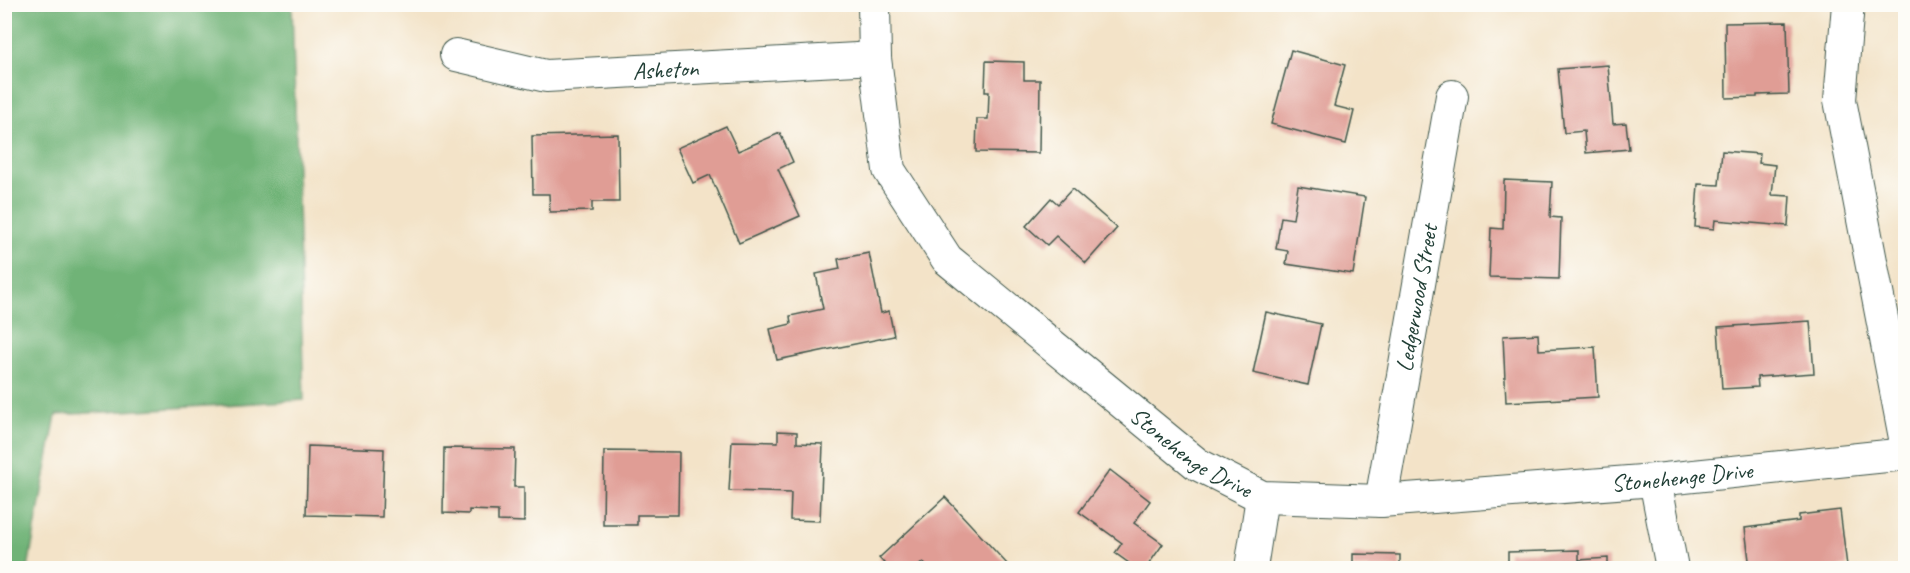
<svg xmlns="http://www.w3.org/2000/svg" width="1910" height="573" viewBox="0 0 1910 573" font-family="Caveat,sans-serif">
	<style>
		.forest { fill: #70b377; stroke: #487856; stroke-width: 1.5 }
		.building { fill: #e09d95 }
		.lines { fill: none; stroke-linecap: round; stroke-linejoin: round }
		.minor-casing { stroke: #3f564a; stroke-width: 34 }
		.minor { stroke: #fff; stroke-width: 32 }
		.labels { text-anchor: middle; stroke-width: 4.5; stroke-linejoin: round; paint-order: stroke }
		.street-label { font-size: 24px; fill: #1f3d34; stroke: #fdfcf7 }
	</style>
	<rect width="100%" height="100%" fill="#fdfcf7"/>
	<filter id="ink" filterUnits="userSpaceOnUse"><feTurbulence type="fractalNoise" baseFrequency=".0167" numOctaves="2"/><feDisplacementMap in="SourceGraphic" scale="12" xChannelSelector="R" yChannelSelector="G"/><feConvolveMatrix kernelMatrix="1 2 1 2 8 2 1 2 1" color-interpolation-filters="sRGB"/></filter>
	<filter id="wash" filterUnits="userSpaceOnUse"><feTurbulence type="fractalNoise" baseFrequency=".008" numOctaves="4" result="noise"/><feDisplacementMap in="SourceGraphic" scale="24" xChannelSelector="R" yChannelSelector="G"/><feGaussianBlur stdDeviation="1.35" result="paint"/><feColorMatrix in="noise" values="0 0 0 0 0 0 0 0 0 0 0 0 0 0 0 0 0 1.4 0 .05"/><feComposite in="paint" operator="in"/></filter>
	<g filter="url(#wash)">
		<rect width="100%" height="100%" fill="#f3e3c8"/>
		<polygon class="forest" points="4,5 292,5 304,400 56,415 28,568 4,568"/>
		<g id="blocks">
			<g class="building">
				<polygon points="1787,22 1789,94 1757,95 1757,97 1726,98 1725,23"/>
				<polygon points="1291,50 1345,65 1334,106 1354,111 1346,144 1271,124"/>
				<polygon points="986,61 1024,62 1024,80 1040,80 1039,153 976,152 977,119 988,119 989,92 985,92"/>
				<polygon points="1608,65 1613,124 1626,123 1629,149 1586,153 1584,131 1564,133 1558,69"/>
				<polygon points="726,126 738,151 780,133 793,162 778,169 800,216 739,243 710,175 693,183 677,148"/>
				<polygon points="618,134 619,202 592,202 592,211 550,212 549,194 533,194 532,136"/>
				<polygon points="1722,151 1760,154 1759,163 1775,165 1772,195 1790,196 1788,226 1715,220 1714,229 1695,227 1698,184 1719,185"/>
				<polygon points="1504,180 1552,182 1550,217 1561,218 1559,279 1489,277 1491,228 1503,229"/>
				<polygon points="1298,186 1365,197 1353,274 1286,264 1288,251 1276,249 1281,217 1293,219"/>
				<polygon points="1072,189 1117,228 1086,263 1056,236 1047,245 1026,226 1051,198 1058,204"/>
				<polygon points="869,253 881,313 889,311 894,336 777,360 770,329 791,324 790,316 823,309 816,274 840,269 838,259"/>
				<polygon points="1266,312 1321,324 1308,385 1253,373"/>
				<polygon points="1810,321 1814,373 1757,377 1758,387 1722,389 1718,327"/>
				<polygon points="1538,334 1539,350 1595,347 1598,397 1506,402 1503,336"/>
				<polygon points="778,431 797,432 797,443 823,444 820,521 790,520 791,493 729,491 732,441 778,442"/>
				<polygon points="308,446 384,449 382,517 306,515"/>
				<polygon points="444,448 515,449 514,487 524,487 524,522 498,521 498,511 469,510 469,514 443,513"/>
				<polygon points="604,451 679,452 678,515 637,515 637,525 603,525"/>
				<polygon points="1110,470 1150,501 1134,523 1163,544 1146,568 1136,568 1115,553 1122,543 1079,512"/>
				<polygon points="945,497 1009,566 1006,568 928,568 923,562 916,568 889,568 879,558"/>
				<polygon points="1840,510 1847,566 1827,568 1750,568 1745,528 1799,521 1799,515"/>
				<polygon points="1579,550 1579,560 1608,558 1608,568 1508,568 1508,552"/>
				<polygon points="1353,554 1400,555 1400,568 1353,568"/>
			</g>
		</g>
	</g>
	<g filter="url(#ink)">
		<use href="#blocks" fill-opacity="0" stroke="#3f564a" stroke-width="1.5"/>
		<g class="lines">
			<g class="minor-casing">
				<g id="minor">
					<path id="s1" d="M 874,4 L 875,58 L 889,170 L 947,259 L 1197,464 L 1262,497 L 1381,501 L 1655,480 L 1906,454"/>
					<polyline points="1848,4 1840,100 1906,443"/>
					<path id="s2" d="M 456,55 L 546,76 L 875,58"/>
					<polyline points="1655,480 1672,568"/>
					<path id="s3" d="M 1381,501 L 1452,96"/>
					<polyline points="1251,568 1262,497"/>
				</g>
			</g>
			<use href="#minor" class="minor"/>
		</g>
	</g>
	<g class="labels">
		<g class="street-label">
			<text dy="8" stroke="none"><textPath href="#s2" startOffset="212">Asheton</textPath></text>
			<text dy="8" stroke="none"><textPath href="#s3" startOffset="206">Ledgerwood Street</textPath></text>
			<text dy="8" stroke="none"><textPath href="#s1" startOffset="585">Stonehenge Drive</textPath></text>
			<text dy="8" stroke="none"><textPath href="#s1" startOffset="1090">Stonehenge Drive</textPath></text>
		</g>
	</g>
	<rect width="1910" height="573" fill="none" stroke="#fdfcf7" stroke-width="24"/>
</svg>
